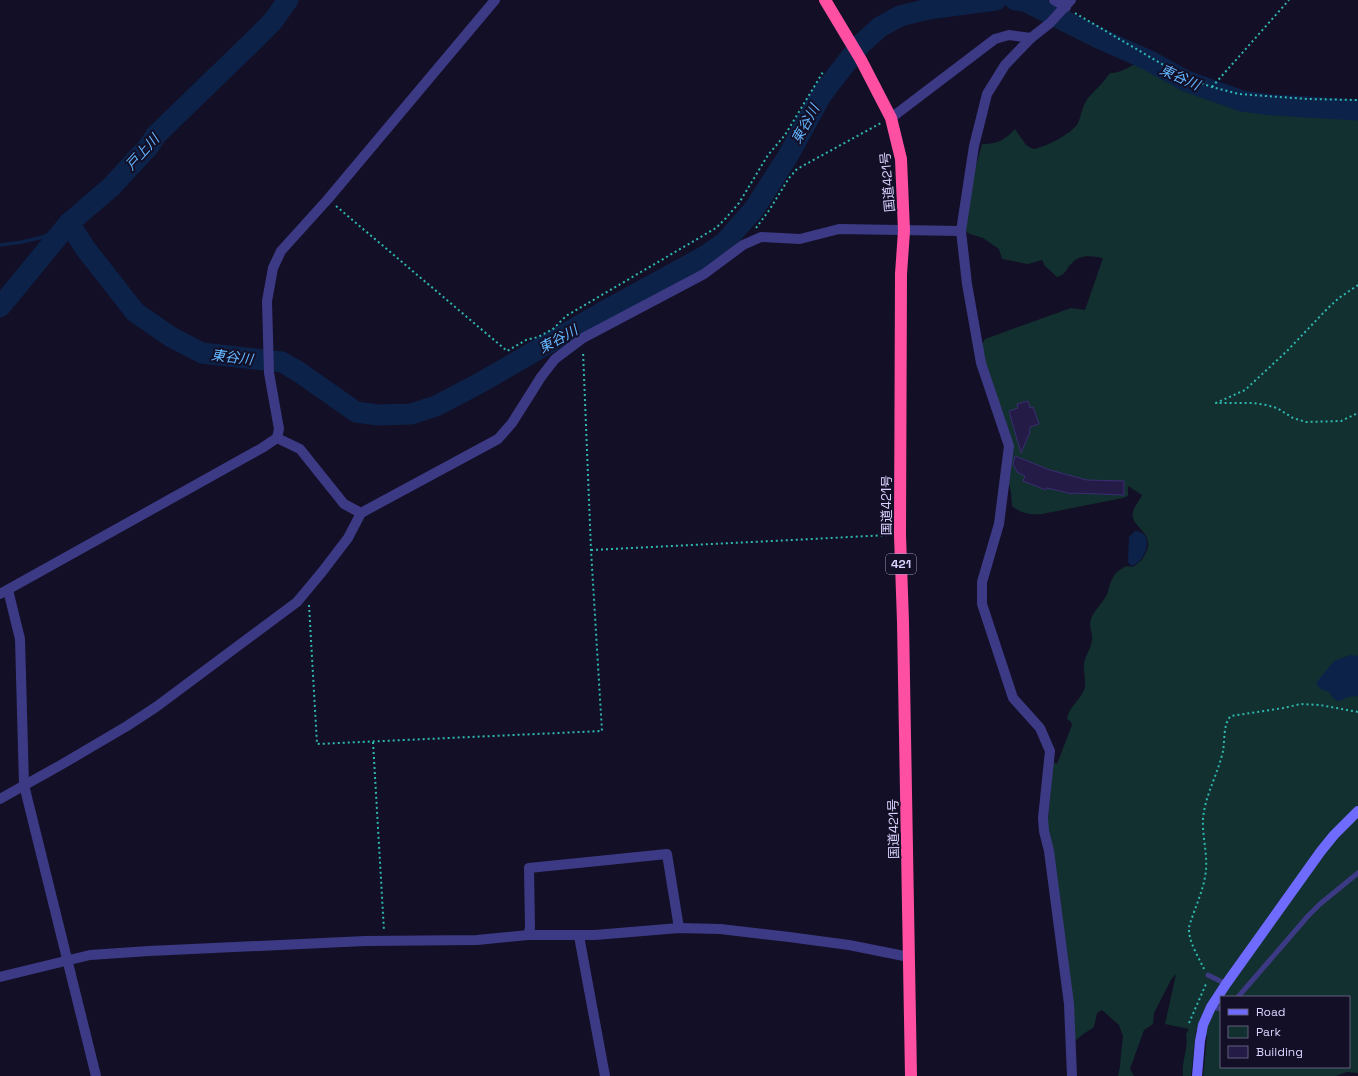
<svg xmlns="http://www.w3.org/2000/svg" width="1358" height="1076" viewBox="0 0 1358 1076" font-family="'Space Grotesk','Noto Sans JP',sans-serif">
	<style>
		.green { fill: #12302f; fill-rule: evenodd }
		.water { fill: #0c2248 }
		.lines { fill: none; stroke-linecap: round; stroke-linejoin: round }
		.stream { stroke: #0c2248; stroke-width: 3.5 }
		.river { stroke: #0c2248; stroke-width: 21 }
		.building { fill: #241b47; stroke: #3b2d73 }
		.path { stroke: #2fb8b0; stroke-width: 2; stroke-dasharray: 2 3; stroke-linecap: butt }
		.lane { stroke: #3d3a85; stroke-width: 5 }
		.street { stroke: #3d3a85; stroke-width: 10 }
		.secondary { stroke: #6f6bff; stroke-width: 10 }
		.highway { stroke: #ff4fa3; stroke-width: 12 }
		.labels { text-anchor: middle; stroke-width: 4; stroke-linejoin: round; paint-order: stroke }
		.shield { fill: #130f26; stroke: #9e99be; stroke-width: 1 }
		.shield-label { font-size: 12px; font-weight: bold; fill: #d9d4ff }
		.street-label { font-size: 13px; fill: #d9d4ff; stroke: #130f26 }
		.water-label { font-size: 14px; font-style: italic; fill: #62b6ff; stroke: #130f26 }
	</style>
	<rect width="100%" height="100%" fill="#130f26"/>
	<path class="green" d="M 1138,63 L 1196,90 L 1242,104 L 1269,108 L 1358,106 L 1358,1073 L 1347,1072 L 1336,1076 L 1203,1076 L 1207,1036 L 1196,1030 L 1191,1076 L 1183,1076 C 1181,1062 1189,1048 1186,1034 L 1189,1029 L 1165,1024 L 1176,974 L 1171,980 L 1154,1013 L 1153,1024 L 1144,1030 L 1130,1069 L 1134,1076 L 1118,1076 L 1120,1067 L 1121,1054 L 1123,1036 L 1119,1025 L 1102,1010 L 1097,1013 L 1094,1027 L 1082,1035 L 1074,1042 L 1047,832 L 1053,762 L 1057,764 L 1072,725 L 1071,722 L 1067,719 C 1069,706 1082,699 1085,687 C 1086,679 1083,671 1084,663 C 1086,655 1091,648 1092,640 C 1093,632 1088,627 1091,619 C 1094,610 1102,604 1106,596 C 1108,594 1108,590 1109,588 C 1112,576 1117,570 1127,566 C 1132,568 1135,566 1138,563 C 1143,560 1144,556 1147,550 C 1154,532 1129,526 1133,512 C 1134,506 1140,501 1142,495 L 1128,486 L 1128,496 L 1123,498 L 1042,514 C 1031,515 1021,514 1012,506 L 1011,492 L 1008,479 L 1009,462 L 982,351 L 982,344 L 985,339 L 1071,308 L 1085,310 L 1103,258 C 1094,256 1080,254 1073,262 C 1066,268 1067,274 1057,277 L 1045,266 L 1042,260 L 1028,264 L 1002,259 L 999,249 L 983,238 L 970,234 L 964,231 L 971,184 L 982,144 C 997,144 1005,140 1015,129 L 1026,145 L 1033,149 C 1044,148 1073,133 1078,123 C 1082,114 1082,105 1089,97 C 1096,89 1104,82 1110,73 C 1121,73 1128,67 1138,63 ZM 1221,997 L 1349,997 L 1349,1067 L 1221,1067 Z"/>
	<g class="water">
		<path d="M 1135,531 C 1156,532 1146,563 1131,566 L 1128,562 L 1129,537 Z"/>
		<polygon points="1350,655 1358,656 1358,696 1348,697 1340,701 1337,701 1333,698 1329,692 1320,689 1316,683 1334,661"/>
	</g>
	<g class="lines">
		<polyline class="stream" points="0,245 22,242 43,237 69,223"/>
		<g class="river">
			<polyline points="1015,0 1025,1 1105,41 1148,60 1186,81 1242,101 1272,105 1358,110"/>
			<polyline points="69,223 85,248 135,312 171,337 202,353 282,362 299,372 356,412 378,415 411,414 436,406 478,384 601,313 705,256 725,242 754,209 788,156 822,94 861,44 880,27 900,16 928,9 996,0"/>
			<polyline points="0,307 69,223 111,187 149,146 156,135 251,43 273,21 288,0"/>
		</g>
	</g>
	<g class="building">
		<polygon points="1028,401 1030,408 1033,407 1039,424 1030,427 1030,430 1029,430 1030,432 1021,453 1009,411 1018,408 1017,404"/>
		<polygon points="1015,456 1050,470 1087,480 1124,481 1124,495 1073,493 1073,494 1047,488 1046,490 1023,481 1025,476 1017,472 1013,464"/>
	</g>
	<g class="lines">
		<g class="path">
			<polyline points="1075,13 1184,77 1212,87 1239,94 1307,99 1358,100"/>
			<polyline points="1212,87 1289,0"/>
			<polyline points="336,206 507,351 526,340 538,337 553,329 566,316 716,228 726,218 739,203 768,155 785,135 823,72"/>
			<polyline points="756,228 770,209 789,178 797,169 881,123"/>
			<polyline points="1358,285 1339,298 1328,308 1287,351 1245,390 1216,403 1253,403 1266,405 1277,408 1293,418 1306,422 1341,421 1358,413"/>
			<polyline points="591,550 890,535"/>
			<polyline points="309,605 317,744 602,731 591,550 583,351"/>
			<polyline points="373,742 384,931"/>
			<path d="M 1204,969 C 1198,956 1188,941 1189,927 C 1194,910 1202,894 1205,877 C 1209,858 1202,838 1203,819 C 1205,795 1218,774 1223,751 C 1225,741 1223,723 1231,716 L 1283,708 L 1301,704 L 1320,705 L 1358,712"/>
			<polyline points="1189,1023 1206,984"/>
		</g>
		<g class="lane">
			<polyline points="1208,975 1226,984"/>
			<polyline points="1238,997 1308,916 1320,904 1358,873"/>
			<polyline points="1211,1007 1221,1009"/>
		</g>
		<g class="street">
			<polyline points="1054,0 1066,7"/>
			<polyline points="1071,0 1050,23 1031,38 1005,65 987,94 974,146 961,231 967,284 981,363 1009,446 999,524 982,582 982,604 1013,698 1040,728 1050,751 1043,818 1044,831 1049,851 1069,1004 1072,1076"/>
			<polyline points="891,118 995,39 1009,35 1031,38"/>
			<polyline points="277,438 300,449 344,504 361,513"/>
			<polyline points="8,590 20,639 24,785 96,1076"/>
			<polyline points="0,594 262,448 277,438 279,429 269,373 267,301 273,268 281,251 328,199 495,0"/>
			<polyline points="0,799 59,766 127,726 156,707 297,602 322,572 348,538 361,513 498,439 512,423 541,377 555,359 583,338 704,274 743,245 761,237 800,239 839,229 961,231"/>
			<polyline points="528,935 530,928 529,868 667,854 679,928"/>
			<polyline points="579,936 605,1076"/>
			<polyline points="0,977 90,955 149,951 365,941 477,940 528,935 595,935 679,928 720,929 789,937 849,945 909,957"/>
		</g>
		<polyline class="secondary" points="1197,1076 1200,1041 1203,1025 1211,1007 1226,984 1321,851 1334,835 1358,811"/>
		<polyline class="highway" points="825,0 861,60 891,118 901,159 904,231 901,274 900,535 903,622 911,1076"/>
	</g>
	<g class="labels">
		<rect class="shield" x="886" y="554" width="30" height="20" rx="3"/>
		<g class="shield-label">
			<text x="901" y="568">421</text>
		</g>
		<g class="street-label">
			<text transform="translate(887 182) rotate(-95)" y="5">国道421号</text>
			<text transform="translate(886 505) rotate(-90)" y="5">国道421号</text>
			<text transform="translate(893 829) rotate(-91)" y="5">国道421号</text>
		</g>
		<g class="water-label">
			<text transform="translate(1180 77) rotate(24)" y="5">東谷川</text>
			<text transform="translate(805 124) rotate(-61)" y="5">東谷川</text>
			<text transform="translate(142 152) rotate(-48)" y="5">戸上川</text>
			<text transform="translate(558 339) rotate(-29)" y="5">東谷川</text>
			<text transform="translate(232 357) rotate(7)" y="5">東谷川</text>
		</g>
	</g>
	<rect x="1220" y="996" width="130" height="72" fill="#130f26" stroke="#625e7d"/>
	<rect x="1228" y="1009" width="20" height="6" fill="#6f6bff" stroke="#625e7d"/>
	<text x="1256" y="1016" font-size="12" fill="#d9d4ff">Road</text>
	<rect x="1228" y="1026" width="20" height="12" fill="#12302f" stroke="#625e7d"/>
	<text x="1256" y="1036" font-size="12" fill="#d9d4ff">Park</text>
	<rect x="1228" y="1046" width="20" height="12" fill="#241b47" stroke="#625e7d"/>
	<text x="1256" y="1056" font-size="12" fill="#d9d4ff">Building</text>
</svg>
